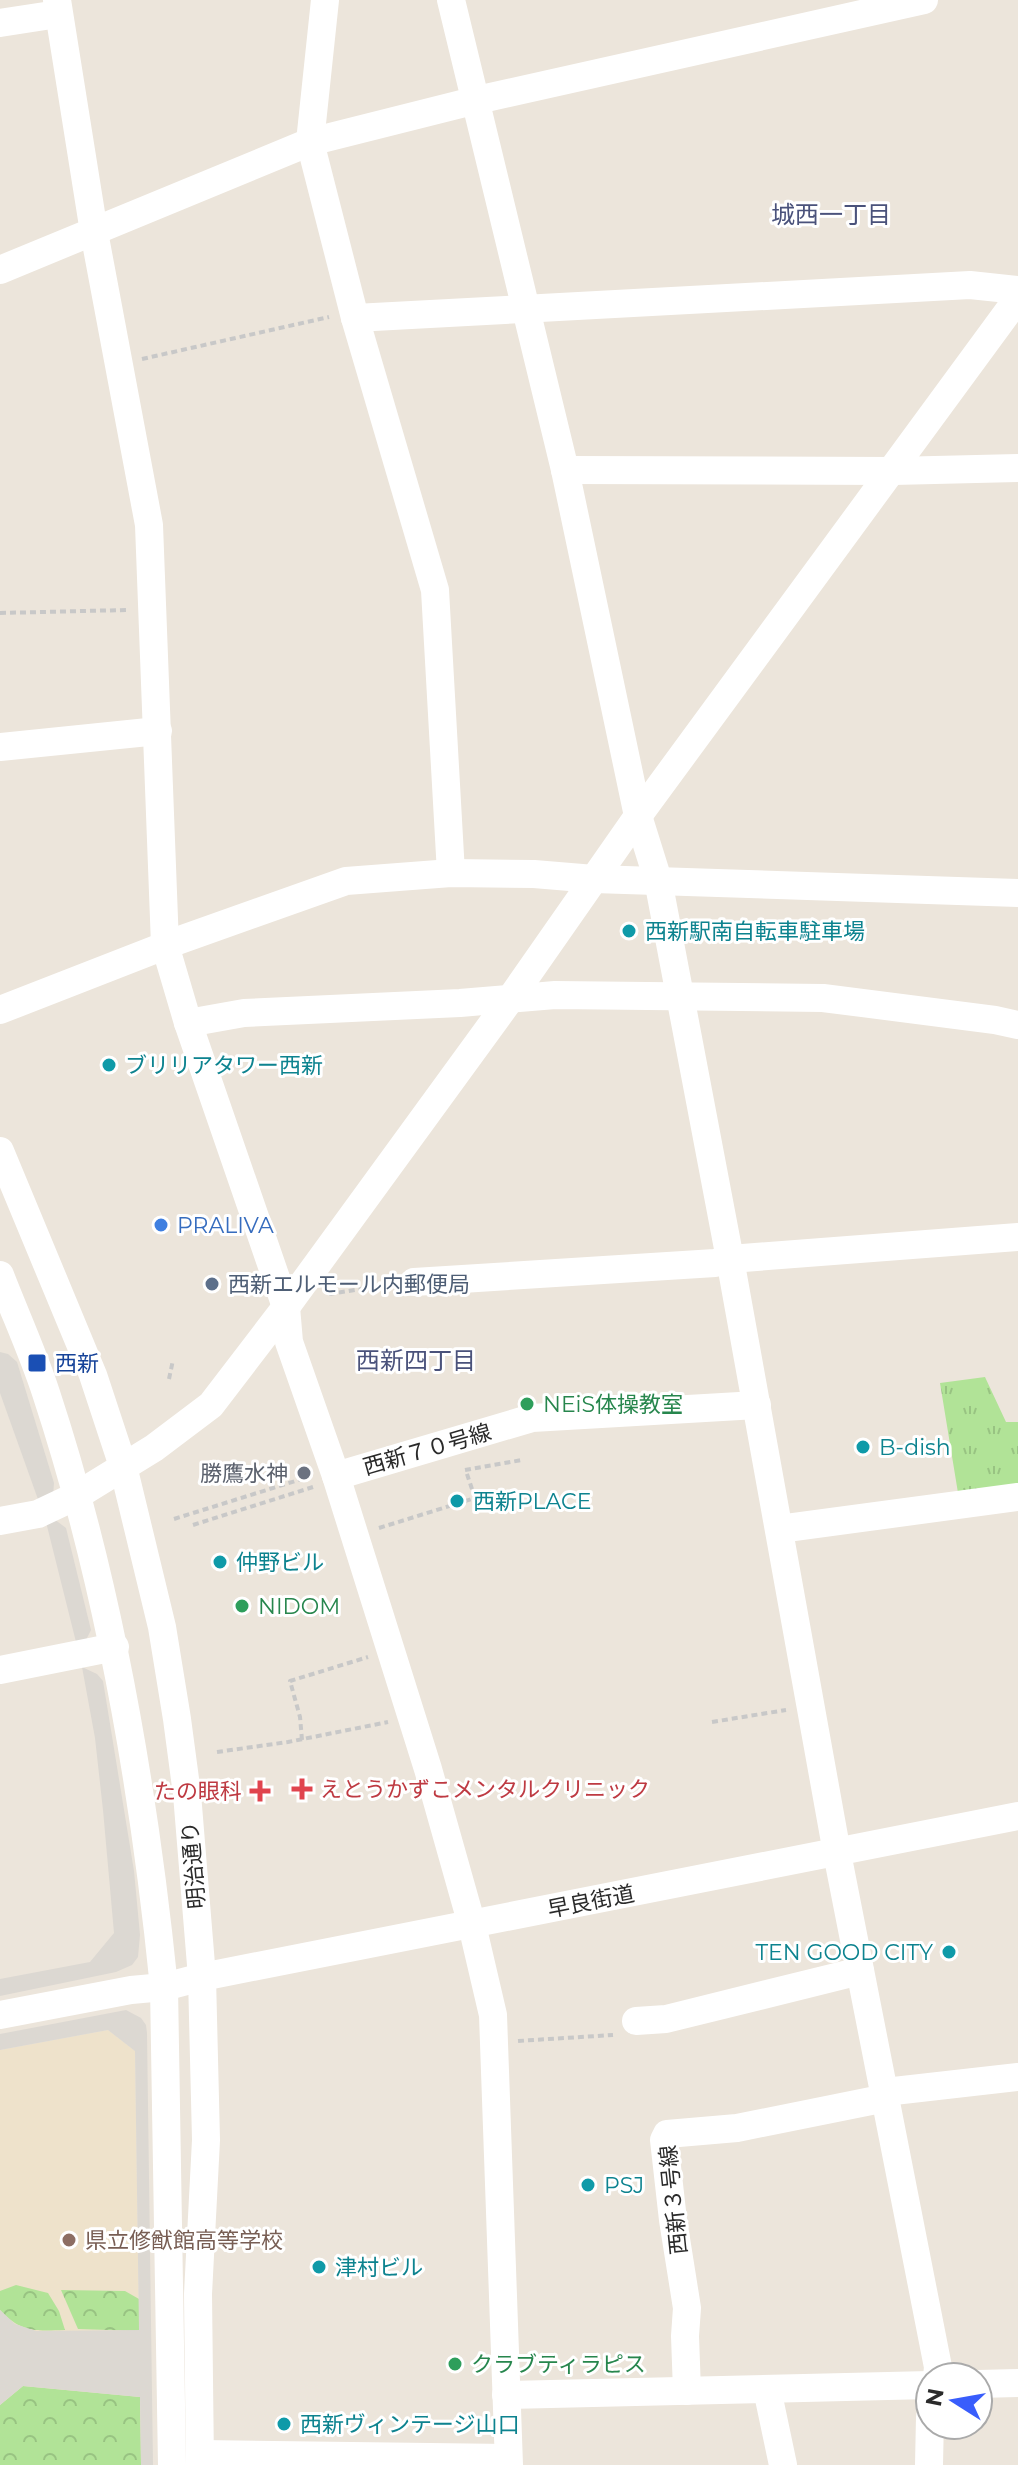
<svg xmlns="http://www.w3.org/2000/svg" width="1018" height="2465" viewBox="0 0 1018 2465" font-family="Montserrat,'Noto Sans JP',sans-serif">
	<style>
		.education { fill: #eee2cb }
		.forest { fill: url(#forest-crowns) }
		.park { fill: url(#park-tufts) }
		.plaza { fill: #dcd8d2 }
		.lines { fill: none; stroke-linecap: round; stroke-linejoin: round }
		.path { stroke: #c8c8c8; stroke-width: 4; stroke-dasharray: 6 4; stroke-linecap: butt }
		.minor { stroke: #fff; stroke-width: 28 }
		.culture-dot { fill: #0f9aa8; stroke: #fff; stroke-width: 3 }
		.shop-dot { fill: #3f7fe0; stroke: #fff; stroke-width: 3 }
		.service-dot { fill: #5c6f8a; stroke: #fff; stroke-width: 3 }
		.transit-dot { fill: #1a4fb4; stroke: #fff; stroke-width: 3 }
		.leisure-dot { fill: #2e9e5b; stroke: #fff; stroke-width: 3 }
		.worship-dot { fill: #6b7280; stroke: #fff; stroke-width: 3 }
		.health-dot { fill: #e0444e; stroke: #fff; stroke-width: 3 }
		.education-dot { fill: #8d6e63; stroke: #fff; stroke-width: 3 }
		.labels { text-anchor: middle; stroke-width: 6; stroke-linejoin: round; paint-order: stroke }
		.culture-label { font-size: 22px; fill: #0d838f; stroke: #fff; text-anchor: start }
		.shop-label { font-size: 22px; fill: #366cbe; stroke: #fff; text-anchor: start }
		.service-label { font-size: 22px; fill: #4e5e75; stroke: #fff; text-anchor: start }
		.transit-label { font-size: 22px; fill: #164399; stroke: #fff; text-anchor: start }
		.leisure-label { font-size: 22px; fill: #27864d; stroke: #fff; text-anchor: start }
		.street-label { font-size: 22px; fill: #2a2a2a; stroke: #fff }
		.worship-label { font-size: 22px; fill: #5b616d; stroke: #fff; text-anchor: end }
		.health-label { font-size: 22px; fill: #be3a42; stroke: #fff; text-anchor: start }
		.education-label { font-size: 22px; fill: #785e54; stroke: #fff; text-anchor: start }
		.neighbourhood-label { font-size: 24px; fill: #4a527b; stroke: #fff }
	</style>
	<defs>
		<pattern id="forest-crowns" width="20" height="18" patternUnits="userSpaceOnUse" patternTransform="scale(2)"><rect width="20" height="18" fill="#b1e397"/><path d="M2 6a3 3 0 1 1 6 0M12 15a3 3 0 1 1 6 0" fill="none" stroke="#98c382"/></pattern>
		<pattern id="park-tufts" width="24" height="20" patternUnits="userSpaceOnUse" patternTransform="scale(2)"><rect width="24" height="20" fill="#b1e397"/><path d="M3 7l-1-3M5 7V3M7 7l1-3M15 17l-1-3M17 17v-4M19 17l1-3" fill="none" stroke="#98c382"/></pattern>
	</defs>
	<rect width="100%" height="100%" fill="#ece5db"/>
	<polygon class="education" points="108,2030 135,2051 141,2465 0,2465 0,2050"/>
	<g class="forest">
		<path d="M 16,2285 L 48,2293 L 59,2311 L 65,2330 C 36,2331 21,2333 0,2310 L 0,2291 Z"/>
		<polygon points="61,2290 125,2291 139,2299 139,2331 78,2329"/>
		<polygon points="23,2386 140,2397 141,2465 0,2465 0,2405"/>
	</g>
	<polygon class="park" points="985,1377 1006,1422 1018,1422 1018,1485 958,1493 940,1383"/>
	<g class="plaza">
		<polygon points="0,1352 8,1354 17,1362 54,1483 53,1496 40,1505 0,1393"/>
		<polygon points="45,1518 54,1519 66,1528 91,1630 85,1642 77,1646"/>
		<polygon points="82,1667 97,1674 103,1681 134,1871 140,1935 138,1957 132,1965 116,1972 0,1996 0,1979 90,1962 114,1933 103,1810 95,1738"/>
		<polygon points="126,2010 141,2018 146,2025 147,2033 153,2465 141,2465 140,2397 23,2386 0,2405 0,2310 15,2324 36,2331 139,2330 135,2051 108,2030 0,2050 0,2034"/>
	</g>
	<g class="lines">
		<g class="path">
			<polyline points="142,359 329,317"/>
			<polyline points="0,613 126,610"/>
			<polyline points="329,1294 388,1285"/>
			<polyline points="169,1379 173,1360"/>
			<polyline points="465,1470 522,1460"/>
			<polyline points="174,1519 308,1477"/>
			<polyline points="193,1525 313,1487"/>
			<polyline points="379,1528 475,1498 466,1471"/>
			<polyline points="712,1722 786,1710"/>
			<polyline points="302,1740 300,1717 290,1681 368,1657"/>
			<polyline points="217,1752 288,1742 388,1722"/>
			<polyline points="518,2041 613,2035"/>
		</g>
		<g class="minor">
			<polyline points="57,0 94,232 149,525 165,945 188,1023 286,1307 289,1342 336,1476 428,1769 472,1925 493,2015 509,2465"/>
			<polyline points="325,0 310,142 355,318 435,590 451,873"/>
			<polyline points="451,0 565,470 638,816 658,880 730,1259 837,1853 938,2367 937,2377"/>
			<polyline points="0,23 58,14"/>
			<polyline points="0,270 310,142 477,100 924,0"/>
			<polyline points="355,318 970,285 1018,290"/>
			<polyline points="565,470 893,471 1018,468"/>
			<polyline points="0,747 158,731"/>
			<polyline points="0,1010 177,941 346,881 451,873 534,874 594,879 1018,893"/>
			<polyline points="188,1023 244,1013 460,1003 555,995 823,998 995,1020 1018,1025"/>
			<polyline points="0,1151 93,1375 123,1466 162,1627 177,1719 187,1794 202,1977 206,2140 198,2294 200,2465"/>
			<path d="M 0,1275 C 15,1314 33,1353 46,1393 C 109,1584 144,1788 164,1987 L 172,2465"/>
			<polyline points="414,1282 715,1263 730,1259 1018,1237"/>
			<polyline points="336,1476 532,1418 757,1405"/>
			<polyline points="0,1521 38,1514 76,1496 154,1448 211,1405 286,1307 511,998 638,816 1018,298"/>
			<polyline points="779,1529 1018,1497"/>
			<polyline points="0,1670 115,1647"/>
			<polyline points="0,2015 131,1990 164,1987 202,1977 1018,1816"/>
			<polyline points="636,2021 666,2019 860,1971"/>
			<polyline points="885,2092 1018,2077"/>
			<polyline points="978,2384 1018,2383"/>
			<polyline points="767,2389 783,2465"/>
			<polyline points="687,2391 685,2336 687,2308 673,2220 664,2140 667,2134 737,2128 886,2098"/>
			<polyline points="506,2395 930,2385"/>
			<polyline points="200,2454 508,2458"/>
			<polyline points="929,2465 930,2417"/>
		</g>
	</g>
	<g class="culture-dot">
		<circle cx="629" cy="931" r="8"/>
		<circle cx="109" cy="1065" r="8"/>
		<circle cx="863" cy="1447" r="8"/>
		<circle cx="457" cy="1501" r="8"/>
		<circle cx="220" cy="1562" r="8"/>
		<circle cx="949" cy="1952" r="8"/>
		<circle cx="588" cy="2185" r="8"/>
		<circle cx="319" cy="2267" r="8"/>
		<circle cx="284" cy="2424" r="8"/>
	</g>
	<circle class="shop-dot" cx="161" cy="1225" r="8"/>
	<circle class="service-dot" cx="212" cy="1284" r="8"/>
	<rect class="transit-dot" x="27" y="1353" width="20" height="20" rx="4"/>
	<g class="leisure-dot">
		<circle cx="527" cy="1404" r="8"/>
		<circle cx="242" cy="1606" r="8"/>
		<circle cx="455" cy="2364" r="8"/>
	</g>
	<circle class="worship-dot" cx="304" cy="1473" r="8"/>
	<g class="health-dot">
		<path d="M298 1777h8v8h8v8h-8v8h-8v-8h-8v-8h8z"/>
		<path d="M256 1779h8v8h8v8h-8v8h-8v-8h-8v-8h8z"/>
	</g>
	<circle class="education-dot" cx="69" cy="2240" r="8"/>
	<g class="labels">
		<g class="culture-label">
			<text x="645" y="939">西新駅南自転車駐車場</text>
			<text x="125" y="1073">ブリリアタワー西新</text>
			<text x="879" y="1455">B-dish</text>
			<text x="473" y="1509">西新PLACE</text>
			<text x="236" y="1570">仲野ビル</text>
			<text x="933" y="1960" text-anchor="end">TEN GOOD CITY</text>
			<text x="604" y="2193">PSJ</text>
			<text x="335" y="2275">津村ビル</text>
			<text x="300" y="2432">西新ヴィンテージ山口</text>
		</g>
		<g class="shop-label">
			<text x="177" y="1233">PRALIVA</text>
		</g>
		<g class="service-label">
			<text x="228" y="1292">西新エルモール内郵便局</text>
		</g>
		<g class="transit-label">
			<text x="55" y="1371">西新</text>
		</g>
		<g class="leisure-label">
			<text x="543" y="1412">NEiS体操教室</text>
			<text x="258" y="1614">NIDOM</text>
			<text x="471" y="2372">クラブティラピス</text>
		</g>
		<g class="street-label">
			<text transform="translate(427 1449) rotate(-16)" y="8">西新７０号線</text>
			<text transform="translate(193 1865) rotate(-95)" y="8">明治通り</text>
			<text transform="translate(591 1901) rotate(-11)" y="8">早良街道</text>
			<text transform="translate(673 2200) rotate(-96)" y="8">西新３号線</text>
		</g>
		<g class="worship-label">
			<text x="288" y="1481">勝鷹水神</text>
		</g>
		<g class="health-label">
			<text x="320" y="1797">えとうかずこメンタルクリニック</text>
			<text x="242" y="1799" text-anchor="end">たの眼科</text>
		</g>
		<g class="education-label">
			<text x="85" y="2248">県立修猷館高等学校</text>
		</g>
		<g class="neighbourhood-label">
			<text x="831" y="223">城西一丁目</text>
			<text x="416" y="1369">西新四丁目</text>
		</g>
	</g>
	<g transform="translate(954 2401) rotate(281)"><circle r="38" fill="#ffffff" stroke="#aaaaaa" stroke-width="2"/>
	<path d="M0-6L14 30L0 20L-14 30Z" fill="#395dfc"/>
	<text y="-12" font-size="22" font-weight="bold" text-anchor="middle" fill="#2a2a2a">N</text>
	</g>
</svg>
